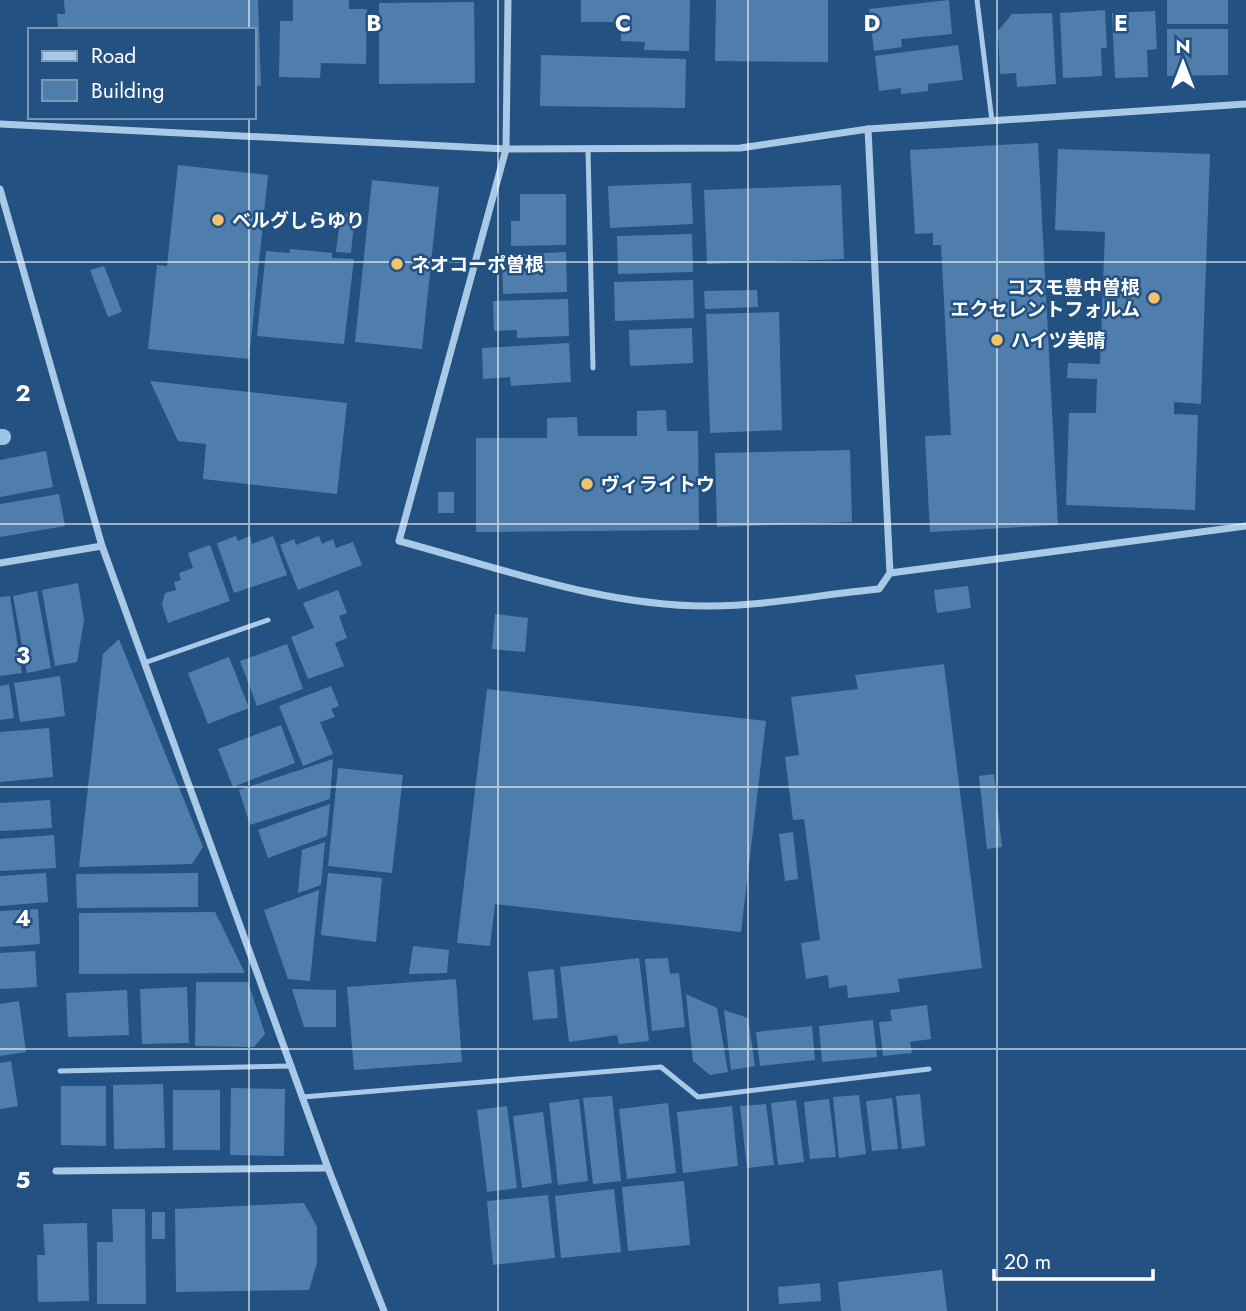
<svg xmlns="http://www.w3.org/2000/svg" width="1246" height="1311" viewBox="0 0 1246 1311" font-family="Jost,'Noto Sans JP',sans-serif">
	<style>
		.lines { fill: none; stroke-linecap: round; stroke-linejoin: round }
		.stream { stroke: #9dc5e8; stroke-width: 16 }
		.building { fill: #507eac }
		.service { stroke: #a9c9e7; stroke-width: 5 }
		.minor { stroke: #a9c9e7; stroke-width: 7 }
		.grid { fill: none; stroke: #fff; stroke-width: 2; stroke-opacity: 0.55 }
		.poi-dot { fill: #f2c36c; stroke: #235181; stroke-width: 2.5 }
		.labels { text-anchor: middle; stroke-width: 5; stroke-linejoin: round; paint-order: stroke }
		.poi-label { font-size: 19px; font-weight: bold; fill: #fff; stroke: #235181; text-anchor: start }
		.grid-label { font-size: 23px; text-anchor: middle; font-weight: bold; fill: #fff; stroke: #235181; stroke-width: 5; stroke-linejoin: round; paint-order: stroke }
	</style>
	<rect width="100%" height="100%" fill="#235181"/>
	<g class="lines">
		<polyline class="stream" points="0,437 3,437"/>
	</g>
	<g class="building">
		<polygon points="64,0 258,0 261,86 254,86 254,30 58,30 57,14 65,14"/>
		<polygon points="293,0 349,0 349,9 367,9 366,64 321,63 320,78 279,77 280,21 293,21"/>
		<polygon points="581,0 690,0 689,51 644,50 645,42 621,41 621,22 581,22"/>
		<polygon points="716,0 828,0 828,62 715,61"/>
		<polygon points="949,0 952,34 901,39 902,47 874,51 869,9"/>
		<rect x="1167" y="0" width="61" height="24"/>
		<polygon points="474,2 475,83 379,84 379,3"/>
		<polygon points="1105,10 1107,48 1101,48 1102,76 1063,78 1060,13"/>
		<polygon points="1155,11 1157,49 1147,50 1148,77 1115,78 1112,13"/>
		<polygon points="1052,13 1056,84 1017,87 1016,73 1000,74 998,31 1012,14"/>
		<polygon points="1167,29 1228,29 1228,75 1167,76"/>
		<polygon points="958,45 963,80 928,84 928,91 901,94 901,88 879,91 875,56"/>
		<polygon points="541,55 686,59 685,108 540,106"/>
		<polygon points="1038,143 1058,525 930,532 925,436 951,435 941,245 933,245 933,233 915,234 910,150"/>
		<polygon points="1058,149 1210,154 1201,404 1174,402 1174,414 1198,415 1195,510 1066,505 1069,413 1096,413 1097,379 1067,378 1068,363 1100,364 1105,232 1055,230"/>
		<polygon points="178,165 268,175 249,359 148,349 157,265 167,266"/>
		<polygon points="372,180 439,187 422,349 355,342"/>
		<polygon points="691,183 693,224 610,228 608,186"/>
		<polygon points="841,185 844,259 707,264 704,190"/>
		<polygon points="520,194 566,194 566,245 511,246 511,221 520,221"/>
		<polygon points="341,213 355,215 351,253 336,252"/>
		<polygon points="692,234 693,272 618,274 617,236"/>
		<polygon points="290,249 332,253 332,258 354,259 344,344 257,336 266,251 290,253"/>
		<polygon points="566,252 567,292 503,294 502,255"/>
		<polygon points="104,266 122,312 108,317 90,270"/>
		<polygon points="693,280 694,318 615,321 614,282"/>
		<polygon points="757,290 758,307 705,309 704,291"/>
		<polygon points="568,299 569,336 517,338 517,330 494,331 493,301"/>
		<polygon points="779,312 782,430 710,433 706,314"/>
		<polygon points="692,328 693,363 630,366 629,330"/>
		<polygon points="569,343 571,382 511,386 510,377 483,379 482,348"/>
		<polygon points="150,381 347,403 337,494 203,479 206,444 178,441"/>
		<polygon points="666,410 667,431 698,431 699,530 476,532 476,438 547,438 547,418 577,417 578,436 637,436 637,411"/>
		<polygon points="850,450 852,522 717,527 715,453"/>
		<polygon points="46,451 53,487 0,497 0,460"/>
		<rect x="438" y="492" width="16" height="21"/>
		<polygon points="59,494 65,526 0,537 0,504"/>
		<polygon points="236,536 238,541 250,536 252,544 273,536 287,575 234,593 217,543"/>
		<polygon points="319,536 322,544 333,539 336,548 353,542 362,565 298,590 280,545 294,539 296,545"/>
		<polygon points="210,545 230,601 168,623 162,605 165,593 176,590 174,582 181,580 179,573 193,568 188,553"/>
		<polygon points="78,583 84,620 77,662 55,666 42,590"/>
		<polygon points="968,586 971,608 937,613 934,590"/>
		<polygon points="338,590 347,613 339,616 347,638 335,643 344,666 308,679 291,637 314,628 303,603"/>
		<polygon points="37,591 51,668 27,673 13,596"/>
		<polygon points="10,596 22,673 0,676 0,597"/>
		<polygon points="495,614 528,618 525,652 492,649"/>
		<polygon points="119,639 203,847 192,864 79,867 103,654"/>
		<polygon points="287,644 303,689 257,706 240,661"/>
		<polygon points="229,657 249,708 208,724 188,673"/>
		<polygon points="944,664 982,968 898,979 900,992 848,998 847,985 829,988 828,975 806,979 801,943 820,940 804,819 793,820 785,757 799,755 791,697 858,689 855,675"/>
		<polygon points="60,676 65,716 20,722 14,683"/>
		<polygon points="9,684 14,718 0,720 0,686"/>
		<polygon points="331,686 339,706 331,709 335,717 320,722 333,754 303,766 279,706"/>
		<polygon points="487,689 766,721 741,932 495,904 490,946 457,943"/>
		<polygon points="281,725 295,763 233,787 218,749"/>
		<polygon points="49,728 53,777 0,782 0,732"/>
		<polygon points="333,759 330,799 250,825 239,790"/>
		<polygon points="338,768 403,775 392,873 328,866"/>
		<polygon points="994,774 1002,847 987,849 979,776"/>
		<polygon points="50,800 52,828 0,831 0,803"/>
		<polygon points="330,804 327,836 268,858 258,830"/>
		<polygon points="793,832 798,879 785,881 779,834"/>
		<polygon points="54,835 56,868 0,871 0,839"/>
		<polygon points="325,842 321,885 298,893 302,850"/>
		<polygon points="46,873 48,902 0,906 0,876"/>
		<polygon points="198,873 198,907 77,908 76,874"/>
		<polygon points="328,873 382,878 376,942 321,935"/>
		<polygon points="319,890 310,981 288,979 264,910"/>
		<polygon points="38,909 40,944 0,947 0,911"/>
		<polygon points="215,912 245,973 79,974 79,913"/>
		<polygon points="413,946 449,950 447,973 409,974"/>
		<polygon points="35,951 37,987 0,989 0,953"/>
		<polygon points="639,958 649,1041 619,1044 617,1035 569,1042 560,967"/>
		<polygon points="668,958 670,974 679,973 685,1027 652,1031 645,959"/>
		<polygon points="554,969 558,1018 533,1020 528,972"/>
		<polygon points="456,979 462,1062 354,1070 347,987"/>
		<polygon points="196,982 248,982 265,1034 254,1047 195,1046"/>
		<polygon points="187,987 189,1043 142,1044 140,989"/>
		<polygon points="292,989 336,990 336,1027 304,1027"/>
		<polygon points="127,990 129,1035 68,1037 66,993"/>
		<polygon points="686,994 717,1008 728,1072 710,1075 693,1061"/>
		<polygon points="19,1001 26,1052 0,1056 0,1004"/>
		<polygon points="927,1005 931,1039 910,1042 912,1053 883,1056 879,1022 892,1021 890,1010"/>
		<polygon points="724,1010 748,1018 755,1066 731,1070"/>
		<polygon points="873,1020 877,1057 822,1062 819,1026"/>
		<polygon points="812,1026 815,1060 760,1066 756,1032"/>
		<polygon points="11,1061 18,1106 0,1109 0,1063"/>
		<polygon points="163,1084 165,1148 114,1149 113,1085"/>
		<polygon points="61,1086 106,1086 106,1146 61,1145"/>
		<polygon points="231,1088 285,1089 284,1156 230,1155"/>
		<rect x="173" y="1090" width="47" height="60"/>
		<polygon points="920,1094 925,1146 902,1149 896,1096"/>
		<polygon points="859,1095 866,1154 839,1158 833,1097"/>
		<polygon points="612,1096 621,1181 593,1184 583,1098"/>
		<polygon points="892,1098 898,1149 872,1151 866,1101"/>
		<polygon points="579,1099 588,1181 558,1185 549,1103"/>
		<polygon points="829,1099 836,1157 810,1159 804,1102"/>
		<polygon points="796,1100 804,1162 778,1165 771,1103"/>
		<polygon points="668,1103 676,1173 627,1179 619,1109"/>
		<polygon points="766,1104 774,1165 747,1168 740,1106"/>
		<polygon points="507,1106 517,1188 487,1192 477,1110"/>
		<polygon points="732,1106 738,1166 683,1173 677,1112"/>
		<polygon points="543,1112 552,1183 522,1188 513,1116"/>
		<polygon points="684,1181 690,1245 628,1251 622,1187"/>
		<polygon points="614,1189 621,1252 561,1258 555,1196"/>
		<polygon points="548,1195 555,1258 493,1265 487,1201"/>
		<polygon points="304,1203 317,1227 317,1263 309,1290 176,1292 175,1209"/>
		<polygon points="112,1209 145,1209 146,1304 97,1304 97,1242 113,1242"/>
		<rect x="152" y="1212" width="13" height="27"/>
		<polygon points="87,1223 89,1301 38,1302 37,1255 45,1255 43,1224"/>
		<polygon points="942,1270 947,1311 841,1311 838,1282"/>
		<polygon points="820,1283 821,1301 779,1304 778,1287"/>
	</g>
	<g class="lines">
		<g class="service">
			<polyline points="977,0 992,121"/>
			<polyline points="588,149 593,368"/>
			<polyline points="144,663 268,620"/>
			<polyline points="60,1071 291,1066"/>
			<polyline points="303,1097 661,1067 698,1097 929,1069"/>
		</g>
		<g class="minor">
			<path d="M 508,0 L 506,149 L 399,541 C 500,568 605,607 710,606 C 766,606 823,594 879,589 L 890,573 L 868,129"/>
			<polyline points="0,124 506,149 740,148 868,129 1246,104"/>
			<polyline points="0,189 102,546 328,1168 384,1311"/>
			<polyline points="0,563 102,546"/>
			<polyline points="890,573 1246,526"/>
			<polyline points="56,1171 328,1168"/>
		</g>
	</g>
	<path class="grid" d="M 249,0 L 249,30M 498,0 L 498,1311M 748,0 L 748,1311M 997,0 L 997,1311M 249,117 L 249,1311M 0,262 L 1246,262M 0,524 L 1246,524M 0,787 L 1246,787M 0,1049 L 1246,1049"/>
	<g class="poi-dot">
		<circle cx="218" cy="220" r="7"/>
		<circle cx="397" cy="264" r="7"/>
		<circle cx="1154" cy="298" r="7"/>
		<circle cx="997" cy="340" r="7"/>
		<circle cx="587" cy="484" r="7"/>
	</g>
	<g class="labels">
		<g class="poi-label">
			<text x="232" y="227">ベルグしらゆり</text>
			<text x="411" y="271">ネオコーポ曽根</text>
			<text x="1140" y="294" text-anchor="end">コスモ豊中曽根<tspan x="1140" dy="22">エクセレントフォルム</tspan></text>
			<text x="1011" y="347">ハイツ美晴</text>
			<text x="601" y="491">ヴィライトウ</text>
		</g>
	</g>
	<g class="grid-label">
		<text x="374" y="31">B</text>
		<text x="623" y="31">C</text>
		<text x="872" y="31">D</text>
		<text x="1121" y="31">E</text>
		<text x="23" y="401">2</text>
		<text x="23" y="663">3</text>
		<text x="23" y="926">4</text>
		<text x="23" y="1188">5</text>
	</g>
	<rect x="28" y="28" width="228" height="91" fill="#235181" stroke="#7b97b3" stroke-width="2"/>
	<rect x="42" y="51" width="35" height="10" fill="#a9c9e7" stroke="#7b97b3" stroke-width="2"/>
	<text x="91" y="63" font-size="21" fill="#ffffff">Road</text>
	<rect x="42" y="80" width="35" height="21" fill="#507eac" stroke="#7b97b3" stroke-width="2"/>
	<text x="91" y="98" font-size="21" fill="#ffffff">Building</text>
	<g transform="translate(1183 63)" stroke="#235181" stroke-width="5" paint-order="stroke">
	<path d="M0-5L12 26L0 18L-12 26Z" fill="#ffffff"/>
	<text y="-10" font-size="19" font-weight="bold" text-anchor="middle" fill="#ffffff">N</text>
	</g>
	<path d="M994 1269v10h159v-10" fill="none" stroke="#ffffff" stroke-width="3.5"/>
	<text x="1004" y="1269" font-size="21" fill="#ffffff" stroke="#235181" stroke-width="5" paint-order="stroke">20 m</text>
</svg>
